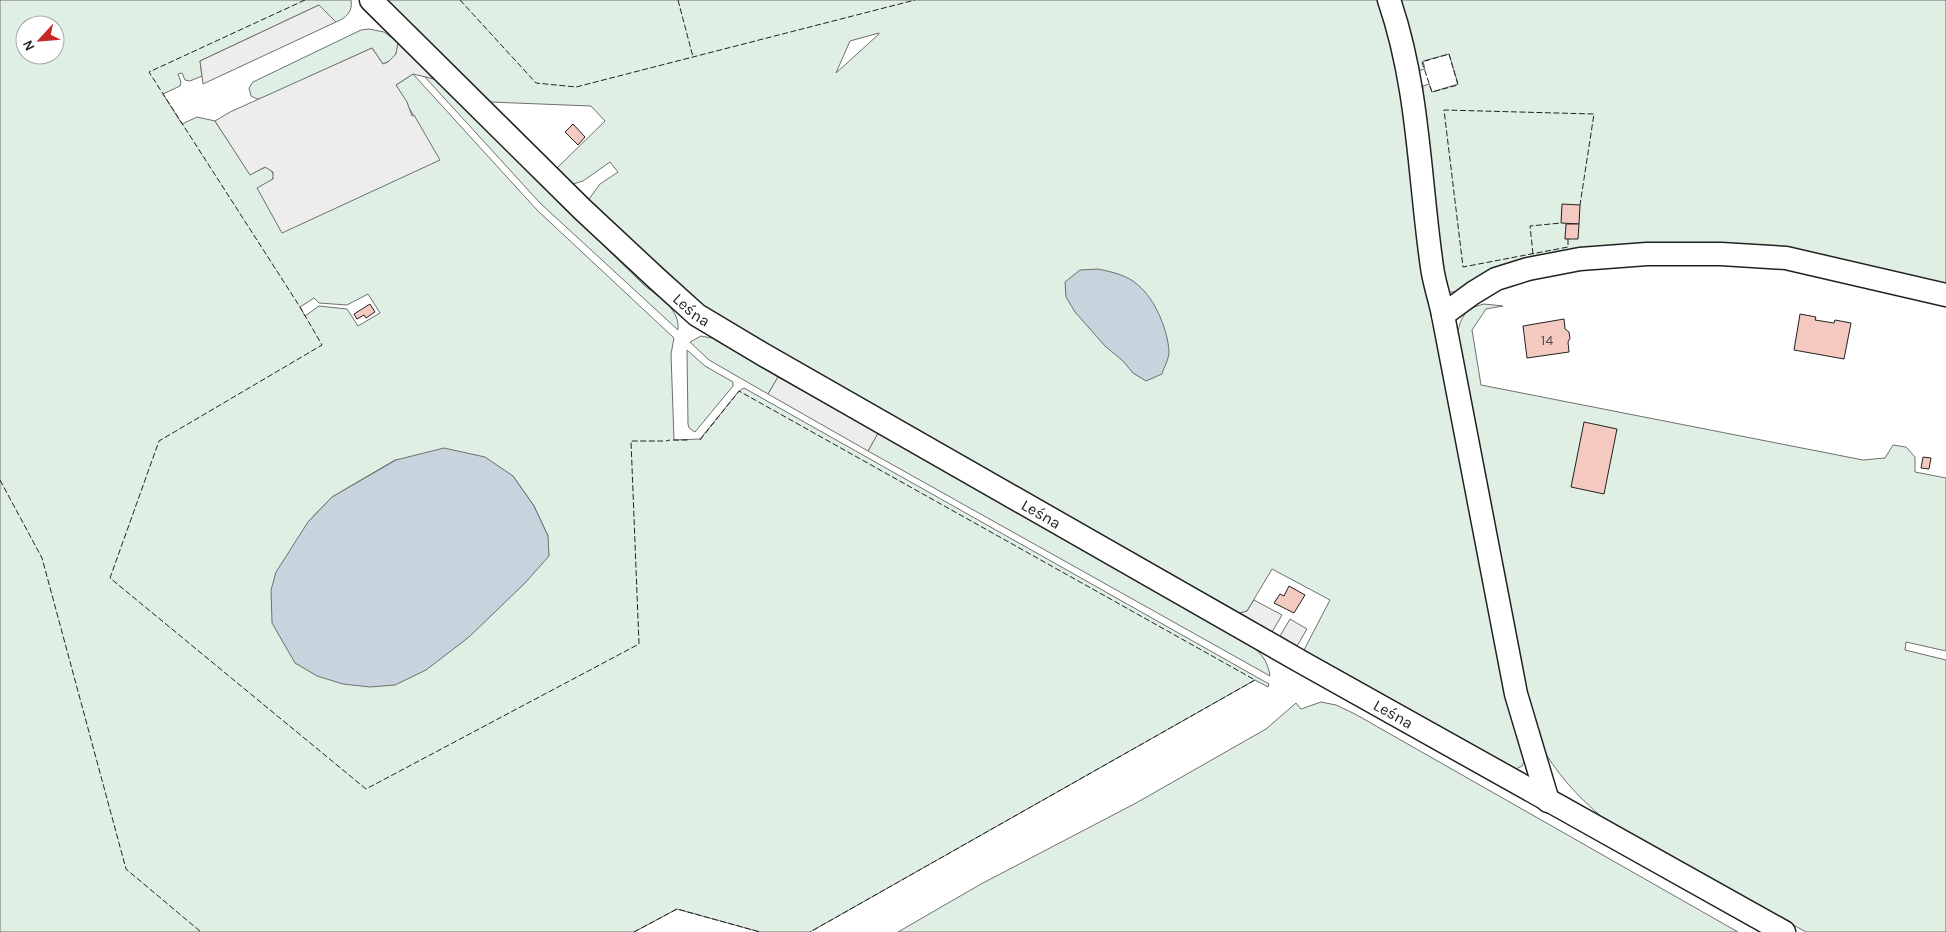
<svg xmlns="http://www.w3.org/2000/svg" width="1946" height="932" viewBox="0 0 1946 932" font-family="Karla,sans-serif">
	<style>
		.green { fill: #e0efe3; stroke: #6f6f6f; fill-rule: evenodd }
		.parking { fill: #ededed; stroke: #6f6f6f }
		.water { fill: #c7d3dd; stroke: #6f6f6f }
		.building { fill: #f3c9c0; stroke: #222 }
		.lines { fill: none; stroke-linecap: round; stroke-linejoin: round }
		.street-casing { stroke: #222; stroke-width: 25 }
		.street { stroke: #fff; stroke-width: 22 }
		.fence { stroke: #222; stroke-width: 1; stroke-dasharray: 6 2.5; stroke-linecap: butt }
		.labels { text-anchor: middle; stroke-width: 4; stroke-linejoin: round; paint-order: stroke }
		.number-label { font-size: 14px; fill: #564c4a }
		.street-label { font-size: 16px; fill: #222; stroke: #fff }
	</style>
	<rect width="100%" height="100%" fill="#fff"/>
	<g class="green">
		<path d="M 0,0 L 351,0 C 353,12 346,18 336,22 L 319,5 L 200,61 L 202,76 L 190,81 L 185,80 L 182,73 L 178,74 L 181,82 L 180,86 L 163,94 L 182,124 L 197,117 L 215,121 L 250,174 L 266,167 L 270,168 L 274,176 L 271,181 L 439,160 L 396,85 L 413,74 L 537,210 L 674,338 L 671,354 L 674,440 L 700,439 L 739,391 L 744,388 L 1269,684 L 1268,687 L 1255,680 L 810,932 L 760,932 L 677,909 L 634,932 L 0,932 ZM 25,25 L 55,25 L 55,55 L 25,55 ZM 368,294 L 380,313 L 358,326 L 347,309 L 319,306 L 305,316 L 300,307 L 314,298 L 319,303 L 347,305 ZM 395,460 L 513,476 L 534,506 L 548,536 L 308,522 L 332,497 Z"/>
		<path d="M 387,0 L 1381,0 L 1392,37 L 1525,760 L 1522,766 L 1516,769 L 1304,650 L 1330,600 L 1272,569 L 1247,611 L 1240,613 L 727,322 L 692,298 L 658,269 L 589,199 L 600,184 L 618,172 L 610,162 L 583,181 L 573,184 L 557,168 L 605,121 L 591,106 L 490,102 ZM 879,33 L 879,34 L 836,73 L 850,41 Z"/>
		<polygon points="1398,0 1946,0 1946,289 1800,256 1502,271 1454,292 1450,292 1444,289 1422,100 1423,86 1429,84 1432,92 1458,84 1449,54 1423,61 1425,69 1418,71"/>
		<path d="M 369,29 L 384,32 L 398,42 C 399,53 393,60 383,64 L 372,48 L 261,99 L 257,99 L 251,96 L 249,88 L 253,82 L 361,30 Z"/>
		<path d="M 424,76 L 434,79 L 645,286 C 660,298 680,309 678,330 L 540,203 Z"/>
		<path d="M 1484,304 L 1503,306 L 1486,309 L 1472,330 L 1481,385 L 1863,460 L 1885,458 L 1893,445 L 1906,447 L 1915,457 L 1915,472 L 1946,478 L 1946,651 L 1906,642 L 1905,650 L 1946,660 L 1946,932 L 1806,932 L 1603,818 C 1577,796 1555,772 1539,742 C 1533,730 1529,717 1525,705 L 1456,338 C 1461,318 1463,309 1484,304 Z"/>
		<polygon points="701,336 712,338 778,377 768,394 709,360 690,342"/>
		<polygon points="687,350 705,366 733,382 733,386 695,432 689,428 688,424"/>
		<path d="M 878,433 L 1246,642 C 1259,650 1268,660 1270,676 L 868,451 Z"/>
		<polygon points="1321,702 1336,705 1355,714 1738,932 898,932 981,884 1136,803 1266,729 1296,703 1301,709"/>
	</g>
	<g class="parking">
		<polygon points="319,5 336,22 203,84 200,61"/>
		<polygon points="398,42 434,79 413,74 396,85 407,102 412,116 414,115 440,160 282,233 257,188 273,179 273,172 265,167 250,175 215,121 230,112 372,48 383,64 388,62 396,54"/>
		<polygon points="778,377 878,433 868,451 768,394"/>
		<polygon points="1254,600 1282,615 1272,632 1240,613 1247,611"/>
		<polygon points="1290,619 1307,629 1297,646 1280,636"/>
	</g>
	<g class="water">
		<path d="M 1098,269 C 1112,272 1127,275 1138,285 C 1155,299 1168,330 1169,352 C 1169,359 1164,367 1162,374 L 1146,381 L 1133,373 L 1123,361 L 1105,346 L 1075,312 L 1066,297 L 1065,282 L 1080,270 Z"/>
		<polygon points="444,448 485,457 513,476 534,506 548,536 549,556 525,583 469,637 426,670 395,685 370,687 343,684 317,676 295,663 272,623 271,590 276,572 308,522 332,497 396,460"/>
	</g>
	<g class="building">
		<polygon points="573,124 585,137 578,145 565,132"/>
		<polygon points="1562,204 1580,205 1579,224 1561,223"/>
		<polygon points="1566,224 1579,224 1578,239 1565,239"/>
		<polygon points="370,304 375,312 366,318 364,315 357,319 354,314"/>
		<polygon points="1800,314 1816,317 1815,320 1834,323 1835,320 1851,323 1844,359 1794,350"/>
		<polygon points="1564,319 1565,329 1569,332 1570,338 1568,342 1569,352 1527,358 1523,326"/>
		<polygon points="1584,422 1617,429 1604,494 1571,487"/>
		<polygon points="1923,457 1931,458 1929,469 1921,468"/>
		<polygon points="1289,586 1305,595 1294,613 1274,603 1280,594 1284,596"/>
	</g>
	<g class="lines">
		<g class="street-casing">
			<g id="street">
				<path id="s1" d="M 371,0 L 582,209 L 656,278 L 697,315 L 764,355 L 1305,664 L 1784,932"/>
				<path d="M 1389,0 C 1419,87 1419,177 1432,267 C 1434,283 1440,299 1443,315 L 1516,694 L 1548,801"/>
				<polyline points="1443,315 1473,293 1496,279 1528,269 1580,259 1647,254 1721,254 1786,258 1946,295"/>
			</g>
		</g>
		<use href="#street" class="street"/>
		<g class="fence">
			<polyline points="305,0 149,72 300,307 322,345 159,441 110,578 366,789 639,644 631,441 663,441"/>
			<polyline points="460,0 536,83 576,87 915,0"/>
			<polyline points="678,0 693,57"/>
			<polygon points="1449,54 1458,85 1432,92 1422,62"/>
			<polyline points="1568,239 1568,247 1463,267 1444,110 1594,114 1580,205"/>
			<polyline points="1533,254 1530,226 1561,223"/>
			<polyline points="673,440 690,440"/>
			<polyline points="700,440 739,391 1255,680 810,932"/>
			<polyline points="666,441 670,440"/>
			<polyline points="0,480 42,558 126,869 201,932"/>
			<polyline points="634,932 677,909 760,932"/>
		</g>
	</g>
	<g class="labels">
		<g class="number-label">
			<text x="1547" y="345">14</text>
		</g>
		<g class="street-label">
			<text dy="6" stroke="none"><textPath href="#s1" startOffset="446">Leśna</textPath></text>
			<text dy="6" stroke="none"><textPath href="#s1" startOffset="851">Leśna</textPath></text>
			<text dy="6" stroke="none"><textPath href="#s1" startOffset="1256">Leśna</textPath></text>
		</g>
	</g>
	<g transform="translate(40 40) rotate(244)"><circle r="24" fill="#ffffff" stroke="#a7a7a7"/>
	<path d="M0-4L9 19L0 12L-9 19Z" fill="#c62828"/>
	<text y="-8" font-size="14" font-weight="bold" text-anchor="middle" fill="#222222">N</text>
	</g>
</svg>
